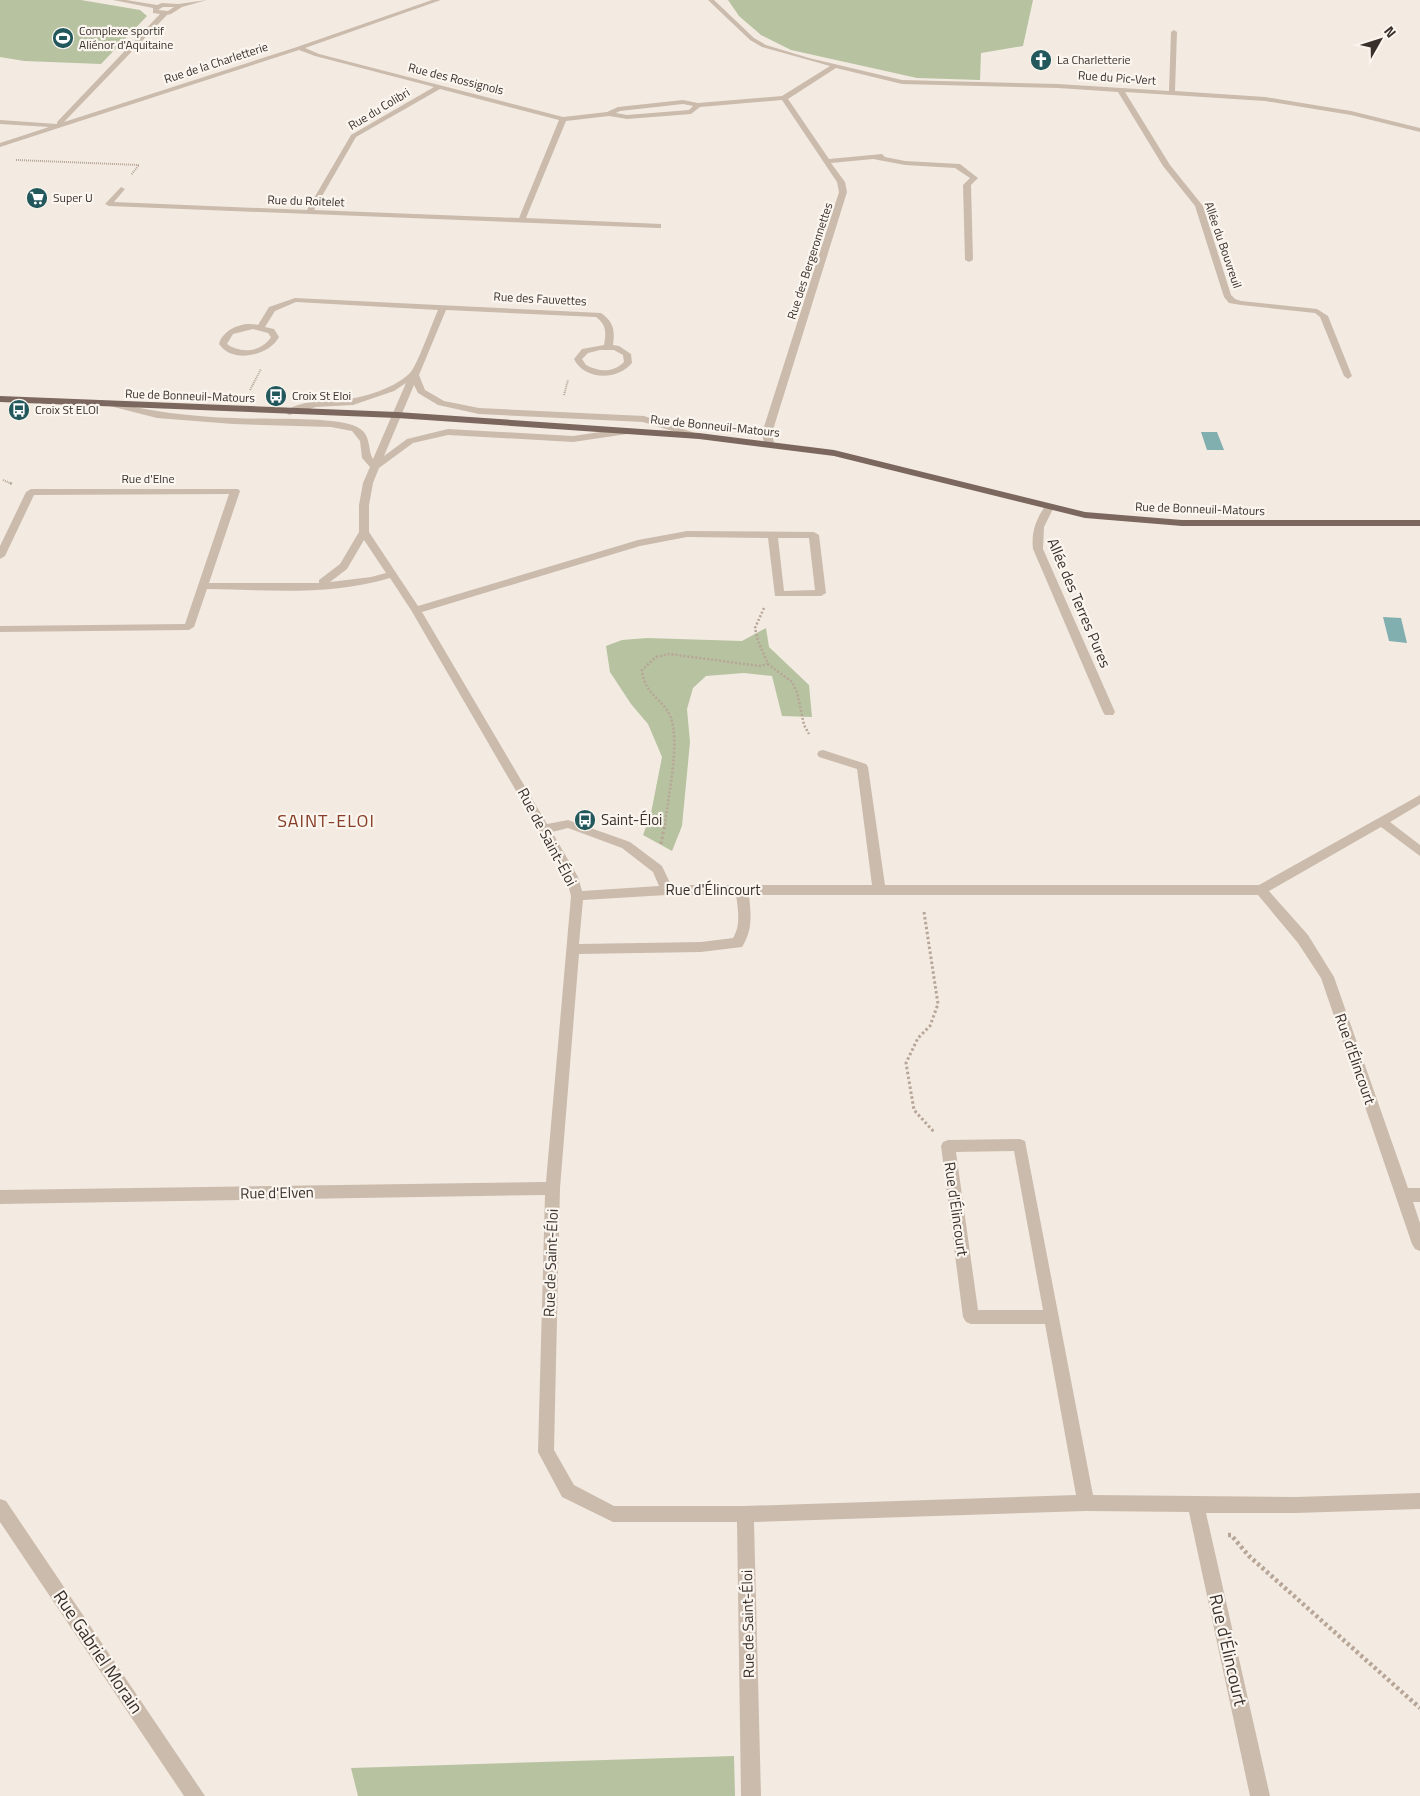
<svg xmlns="http://www.w3.org/2000/svg" width="1420" height="1796" viewBox="0 0 1420 1796" font-family="'Titillium Web',sans-serif">
	<style>
		.green { fill: #b7c2a1 }
		.water { fill: #81aeaf }
		.lines { fill: none; stroke-linecap: round; stroke-linejoin: round }
		.path-far3 { stroke: #b7a597; stroke-width: 2; stroke-dasharray: 1 1; stroke-linecap: butt }
		.path-far2 { stroke: #b7a597; stroke-width: 2.5; stroke-dasharray: 2 2; stroke-linecap: butt }
		.path-far1 { stroke: #b7a597; stroke-width: 3; stroke-dasharray: 2.5 2.5; stroke-linecap: butt }
		.path { stroke: #b7a597; stroke-width: 4.5; stroke-dasharray: 3 3; stroke-linecap: butt }
		.minor { fill: #cbbbad; fill-rule: evenodd }
		.major { fill: #7b675d; fill-rule: evenodd }
		.labels { text-anchor: middle; stroke-width: 4.5; stroke-linejoin: round; paint-order: stroke }
		.far-poi-label { font-size: 12px; fill: #3a302b; stroke: #faf5ee; text-anchor: start }
		.far-street-label { font-size: 12px; fill: #3a302b; stroke: #faf5ee }
		.street-label { font-size: 15px; fill: #3a302b; stroke: #faf5ee }
		.poi-label { font-size: 15px; fill: #3a302b; stroke: #faf5ee; text-anchor: start }
		.quarter-label { font-size: 18px; letter-spacing: 1px; fill: #873d27; stroke: #faf5ee }
		.near-street-label { font-size: 18px; fill: #3a302b; stroke: #faf5ee }
	</style>
	<rect width="100%" height="100%" fill="#f3ebe1"/>
	<g class="green">
		<polygon points="0,0 81,0 140,10 147,16 101,64 24,61 0,57"/>
		<polygon points="728,0 1033,0 1023,46 981,53 980,80 917,78 791,50 761,35 739,16"/>
		<polygon points="766,628 769,647 809,685 812,717 782,716 772,676 744,673 706,676 693,688 687,709 690,742 682,826 672,851 643,835 651,813 662,757 648,724 631,704 610,672 606,646 622,640 647,638 742,641"/>
		<polygon points="734,1756 735,1796 358,1796 351,1768"/>
	</g>
	<g class="water">
		<polygon points="1201,432 1217,432 1224,450 1207,450"/>
		<polygon points="1383,617 1401,618 1407,643 1389,641"/>
	</g>
	<g class="lines">
		<g class="path-far3">
			<polyline points="16,160 139,165 131,175"/>
			<polyline points="250,390 261,369"/>
			<polyline points="564,395 568,380"/>
			<polyline points="3,480 12,484"/>
		</g>
		<g class="path-far2">
			<polyline points="10,483 12,484"/>
			<polyline points="764,608 755,628 758,641 768,664 792,682 797,692 804,725 809,734"/>
			<path d="M 665,825 C 668,796 680,744 671,718 C 663,698 645,696 642,670 L 656,657 L 669,654 L 760,666 L 768,664"/>
		</g>
		<g class="path-far1">
			<polyline points="661,844 665,824"/>
			<polyline points="924,912 938,1004 930,1026 918,1038 906,1063 914,1110 934,1132"/>
		</g>
		<polyline class="path" points="1228,1535 1231,1535 1249,1556 1420,1708"/>
		<g class="minor">
			<path d="M 113,0 L 126,0 L 157,5 L 162,3 L 178,4 L 207,0 L 182,7 L 171,14 L 167,15 L 64,122 L 297,47 L 432,0 L 441,0 L 305,48 L 319,54 L 563,117 L 607,112 L 618,107 L 683,100 L 698,103 L 782,96 L 830,66 L 762,47 L 750,40 L 708,0 L 714,0 L 754,38 L 766,45 L 809,58 L 902,80 L 1058,84 L 1169,91 L 1171,32 L 1174,30 L 1177,32 L 1175,91 L 1265,97 L 1351,111 L 1420,128 L 1420,132 L 1351,115 L 1265,101 L 1125,92 L 1170,165 L 1203,206 L 1231,295 L 1235,299 L 1241,301 L 1317,309 L 1328,316 L 1352,376 L 1348,379 L 1344,376 L 1320,317 L 1315,313 L 1241,305 L 1229,303 L 1224,297 L 1195,206 L 1163,166 L 1118,92 L 1058,88 L 902,84 L 836,68 L 788,99 L 829,159 L 882,154 L 885,157 L 905,161 L 960,164 L 978,178 L 971,185 L 973,260 L 969,262 L 965,260 L 963,185 L 970,178 L 955,168 L 905,165 L 873,159 L 831,163 L 845,182 L 847,192 L 772,433 L 774,443 L 769,446 L 764,443 L 762,433 L 839,192 L 837,182 L 782,100 L 700,107 L 691,114 L 627,119 L 609,116 L 566,121 L 526,218 L 661,224 L 661,228 L 658,228 L 109,206 L 105,204 L 121,187 L 125,189 L 114,202 L 307,210 L 351,135 L 434,87 L 315,56 L 299,50 L 0,147 L 0,143 L 49,127 L 0,124 L 0,120 L 57,124 L 57,122 L 160,14 L 153,13 L 153,8 ZM 163,7 L 174,7 L 168,11 L 158,10 ZM 440,89 L 559,120 L 519,218 L 314,210 L 356,137 ZM 683,104 L 693,106 L 689,110 L 627,115 L 616,113 L 620,111 Z"/>
			<path d="M 295,298 L 601,313 C 614,322 615,331 613,345 L 619,346 L 631,354 L 632,363 C 617,381 584,380 574,359 L 582,349 L 604,345 C 606,333 607,325 596,317 L 446,310 L 419,375 L 425,390 L 444,401 L 479,408 L 644,416 L 704,436 L 699,439 L 643,422 L 479,414 L 438,405 L 418,393 L 414,385 L 384,456 L 407,439 L 448,429 L 573,436 L 627,428 L 632,431 L 627,434 L 573,442 L 448,435 L 413,443 L 379,468 L 373,483 L 369,505 L 369,532 L 418,606 L 638,540 L 687,531 L 814,532 L 819,535 L 826,593 L 821,596 L 775,596 L 768,538 L 687,537 L 640,546 L 422,612 L 547,824 L 568,820 L 630,842 L 662,866 L 671,885 L 872,885 L 857,769 L 819,757 L 817,754 L 819,751 L 823,750 L 866,764 L 868,767 L 885,885 L 1259,885 L 1420,795 L 1420,804 L 1390,822 L 1420,845 L 1420,856 L 1381,827 L 1269,891 L 1308,935 L 1334,977 L 1408,1188 L 1420,1188 L 1420,1202 L 1413,1202 L 1420,1223 L 1420,1251 L 1415,1249 L 1412,1244 L 1321,978 L 1298,943 L 1258,895 L 749,895 C 751,914 753,930 742,947 L 701,952 L 579,954 L 560,1188 L 554,1450 L 574,1485 L 614,1506 L 745,1506 L 1076,1495 L 1045,1324 L 971,1324 L 966,1322 L 963,1317 L 941,1146 L 943,1142 L 948,1140 L 1020,1139 L 1025,1141 L 1093,1495 L 1296,1497 L 1420,1493 L 1420,1509 L 1296,1513 L 1206,1513 L 1270,1796 L 1250,1796 L 1189,1512 L 1086,1511 L 754,1522 L 761,1796 L 741,1796 L 737,1522 L 613,1522 L 562,1497 L 538,1452 L 545,1195 L 0,1204 L 0,1190 L 546,1182 L 571,896 L 566,877 L 411,610 L 390,578 C 331,596 268,590 207,589 L 194,627 L 189,630 L 0,632 L 0,626 L 185,624 L 229,494 L 34,495 L 5,556 L 0,559 L 0,546 L 26,492 L 31,489 L 238,489 L 240,491 L 209,583 L 319,583 L 319,580 L 340,564 L 359,532 L 359,505 L 363,483 L 370,467 L 362,458 L 360,441 L 352,431 L 331,427 L 233,424 L 157,418 L 102,404 L 106,401 C 149,411 191,417 235,418 C 263,420 335,416 357,427 C 372,434 367,449 373,459 L 406,383 L 394,391 L 353,405 L 316,407 L 289,415 L 285,412 C 296,402 318,401 332,401 C 356,400 393,390 410,373 C 417,366 433,321 438,310 L 296,302 L 275,311 L 265,327 L 274,329 L 279,337 C 269,356 232,364 219,344 C 223,329 243,321 258,325 L 269,307 ZM 253,329 L 268,333 L 271,337 C 262,352 240,354 227,344 L 233,334 ZM 600,350 L 614,350 L 623,355 L 624,362 C 613,373 599,372 586,365 L 582,359 L 588,353 ZM 778,538 L 809,538 L 815,590 L 784,591 ZM 364,540 L 386,573 L 371,577 L 330,582 L 347,569 ZM 568,828 L 622,848 L 653,872 L 659,886 L 582,891 L 578,877 L 552,832 ZM 667,895 L 736,895 C 738,909 741,925 733,938 L 701,942 L 579,944 L 583,900 ZM 1014,1151 L 1043,1310 L 978,1310 L 956,1152 Z"/>
			<path d="M 1049,504 L 1054,507 L 1044,527 L 1043,549 L 1115,712 L 1113,715 L 1105,715 L 1103,712 L 1033,549 C 1031,532 1036,519 1046,505 Z"/>
			<polygon points="0,1499 6,1501 205,1796 184,1796 0,1522"/>
		</g>
		<polygon class="major" points="0,396 397,412 699,433 834,450 1085,512 1182,520 1420,520 1420,526 1182,526 1085,518 834,456 699,439 397,418 0,402"/>
	</g>
	<defs>
		<g id="stadium-disc" transform="scale(1.125)"><circle r="9.5" fill="#22575b" stroke="#faf5ee"/><path d="M0-5a6.5 5 0 1 0 0 10a6.5 5 0 1 0 0-10ZM-3.5-1.8h7v3.6h-7Z" fill="#fff"/></g>
		<g id="church-disc" transform="scale(1.125)"><circle r="9.5" fill="#22575b" stroke="#faf5ee"/><path d="M-1.2-6h2.4v3.5h3.3v2.4h-3.3V6h-2.4V-.1h-3.3v-2.4h3.3Z" fill="#fff"/></g>
		<g id="supermarket-disc" transform="scale(1.125)"><circle r="9.5" fill="#22575b" stroke="#faf5ee"/><path d="M-6-5.5h2.5l.6 2H6L4.5 2H-2.5L-4.4-4H-6ZM-1.5 3.2a1.3 1.3 0 1 0 .1 0ZM3 3.2a1.3 1.3 0 1 0 .1 0Z" fill="#fff"/></g>
		<g id="bus-disc" transform="scale(1.125)"><circle r="9.5" fill="#22575b" stroke="#faf5ee"/><path d="M-5-6H5V4H4V6H2V4H-2V6H-4V4H-5ZM-3.5-4V0h7V-4ZM-3.5 1.2v1.5H-2V1.2ZM2 1.2v1.5H3.5V1.2Z" fill="#fff"/></g>
	</defs>
	<g fill-rule="evenodd">
		<use href="#stadium-disc" x="63" y="38"/>
		<use href="#church-disc" x="1041" y="60"/>
		<use href="#supermarket-disc" x="37" y="198"/>
		<use href="#bus-disc" x="276" y="396"/>
		<use href="#bus-disc" x="19" y="410"/>
		<use href="#bus-disc" x="585" y="820"/>
	</g>
	<g class="labels">
		<g class="far-poi-label">
			<text x="79" y="35">Complexe sportif<tspan x="79" dy="14">Aliénor d'Aquitaine</tspan></text>
			<text x="1057" y="64">La Charletterie</text>
			<text x="53" y="202">Super U</text>
			<text x="292" y="400">Croix St Eloi</text>
			<text x="35" y="414">Croix St ELOI</text>
		</g>
		<g class="far-street-label">
			<text transform="translate(216 63) rotate(-18)" y="4">Rue de la Charletterie</text>
			<text transform="translate(1117 78) rotate(4)" y="4">Rue du Pic-Vert</text>
			<text transform="translate(456 79) rotate(14)" y="4">Rue des Rossignols</text>
			<text transform="translate(379 109) rotate(-31)" y="4">Rue du Colibri</text>
			<text transform="translate(306 201) rotate(2)" y="4">Rue du Roitelet</text>
			<text transform="translate(1223 245) rotate(71)" y="4">Allée du Bouvreuil</text>
			<text transform="translate(810 261) rotate(-72)" y="4">Rue des Bergeronnettes</text>
			<text transform="translate(540 299) rotate(3)" y="4">Rue des Fauvettes</text>
			<text transform="translate(190 396) rotate(2)" y="4">Rue de Bonneuil-Matours</text>
			<text transform="translate(715 426) rotate(6)" y="4">Rue de Bonneuil-Matours</text>
			<text x="148" y="483">Rue d'Elne</text>
			<text transform="translate(1200 509) rotate(2)" y="4">Rue de Bonneuil-Matours</text>
		</g>
		<g class="street-label">
			<text transform="translate(1079 603) rotate(67)" y="5">Allée des Terres Pures</text>
			<text transform="translate(547 837) rotate(62)" y="5">Rue de Saint-Éloi</text>
			<text x="713" y="895">Rue d'Élincourt</text>
			<text transform="translate(1355 1059) rotate(71)" y="5">Rue d'Élincourt</text>
			<text transform="translate(277 1193) rotate(-1)" y="5">Rue d'Elven</text>
			<text transform="translate(956 1209) rotate(82)" y="5">Rue d'Élincourt</text>
			<text transform="translate(551 1263) rotate(-88)" y="5">Rue de Saint-Éloi</text>
			<text transform="translate(748 1624) rotate(-91)" y="5">Rue de Saint-Éloi</text>
		</g>
		<g class="poi-label">
			<text x="601" y="825">Saint-Éloi</text>
		</g>
		<g class="quarter-label">
			<text x="326" y="827">SAINT-ELOI</text>
		</g>
		<g class="near-street-label">
			<text transform="translate(1228 1650) rotate(77)" y="6">Rue d'Élincourt</text>
			<text transform="translate(98 1652) rotate(56)" y="6">Rue Gabriel Morain</text>
		</g>
	</g>
	<g transform="translate(1380 40) rotate(51)" stroke="#faf5ee" stroke-width="4" paint-order="stroke">
	<path d="M0-4L9 19L0 12L-9 19Z" fill="#3a302b"/>
	<text y="-8" font-size="14" font-weight="bold" text-anchor="middle" fill="#3a302b">N</text>
	</g>
</svg>
